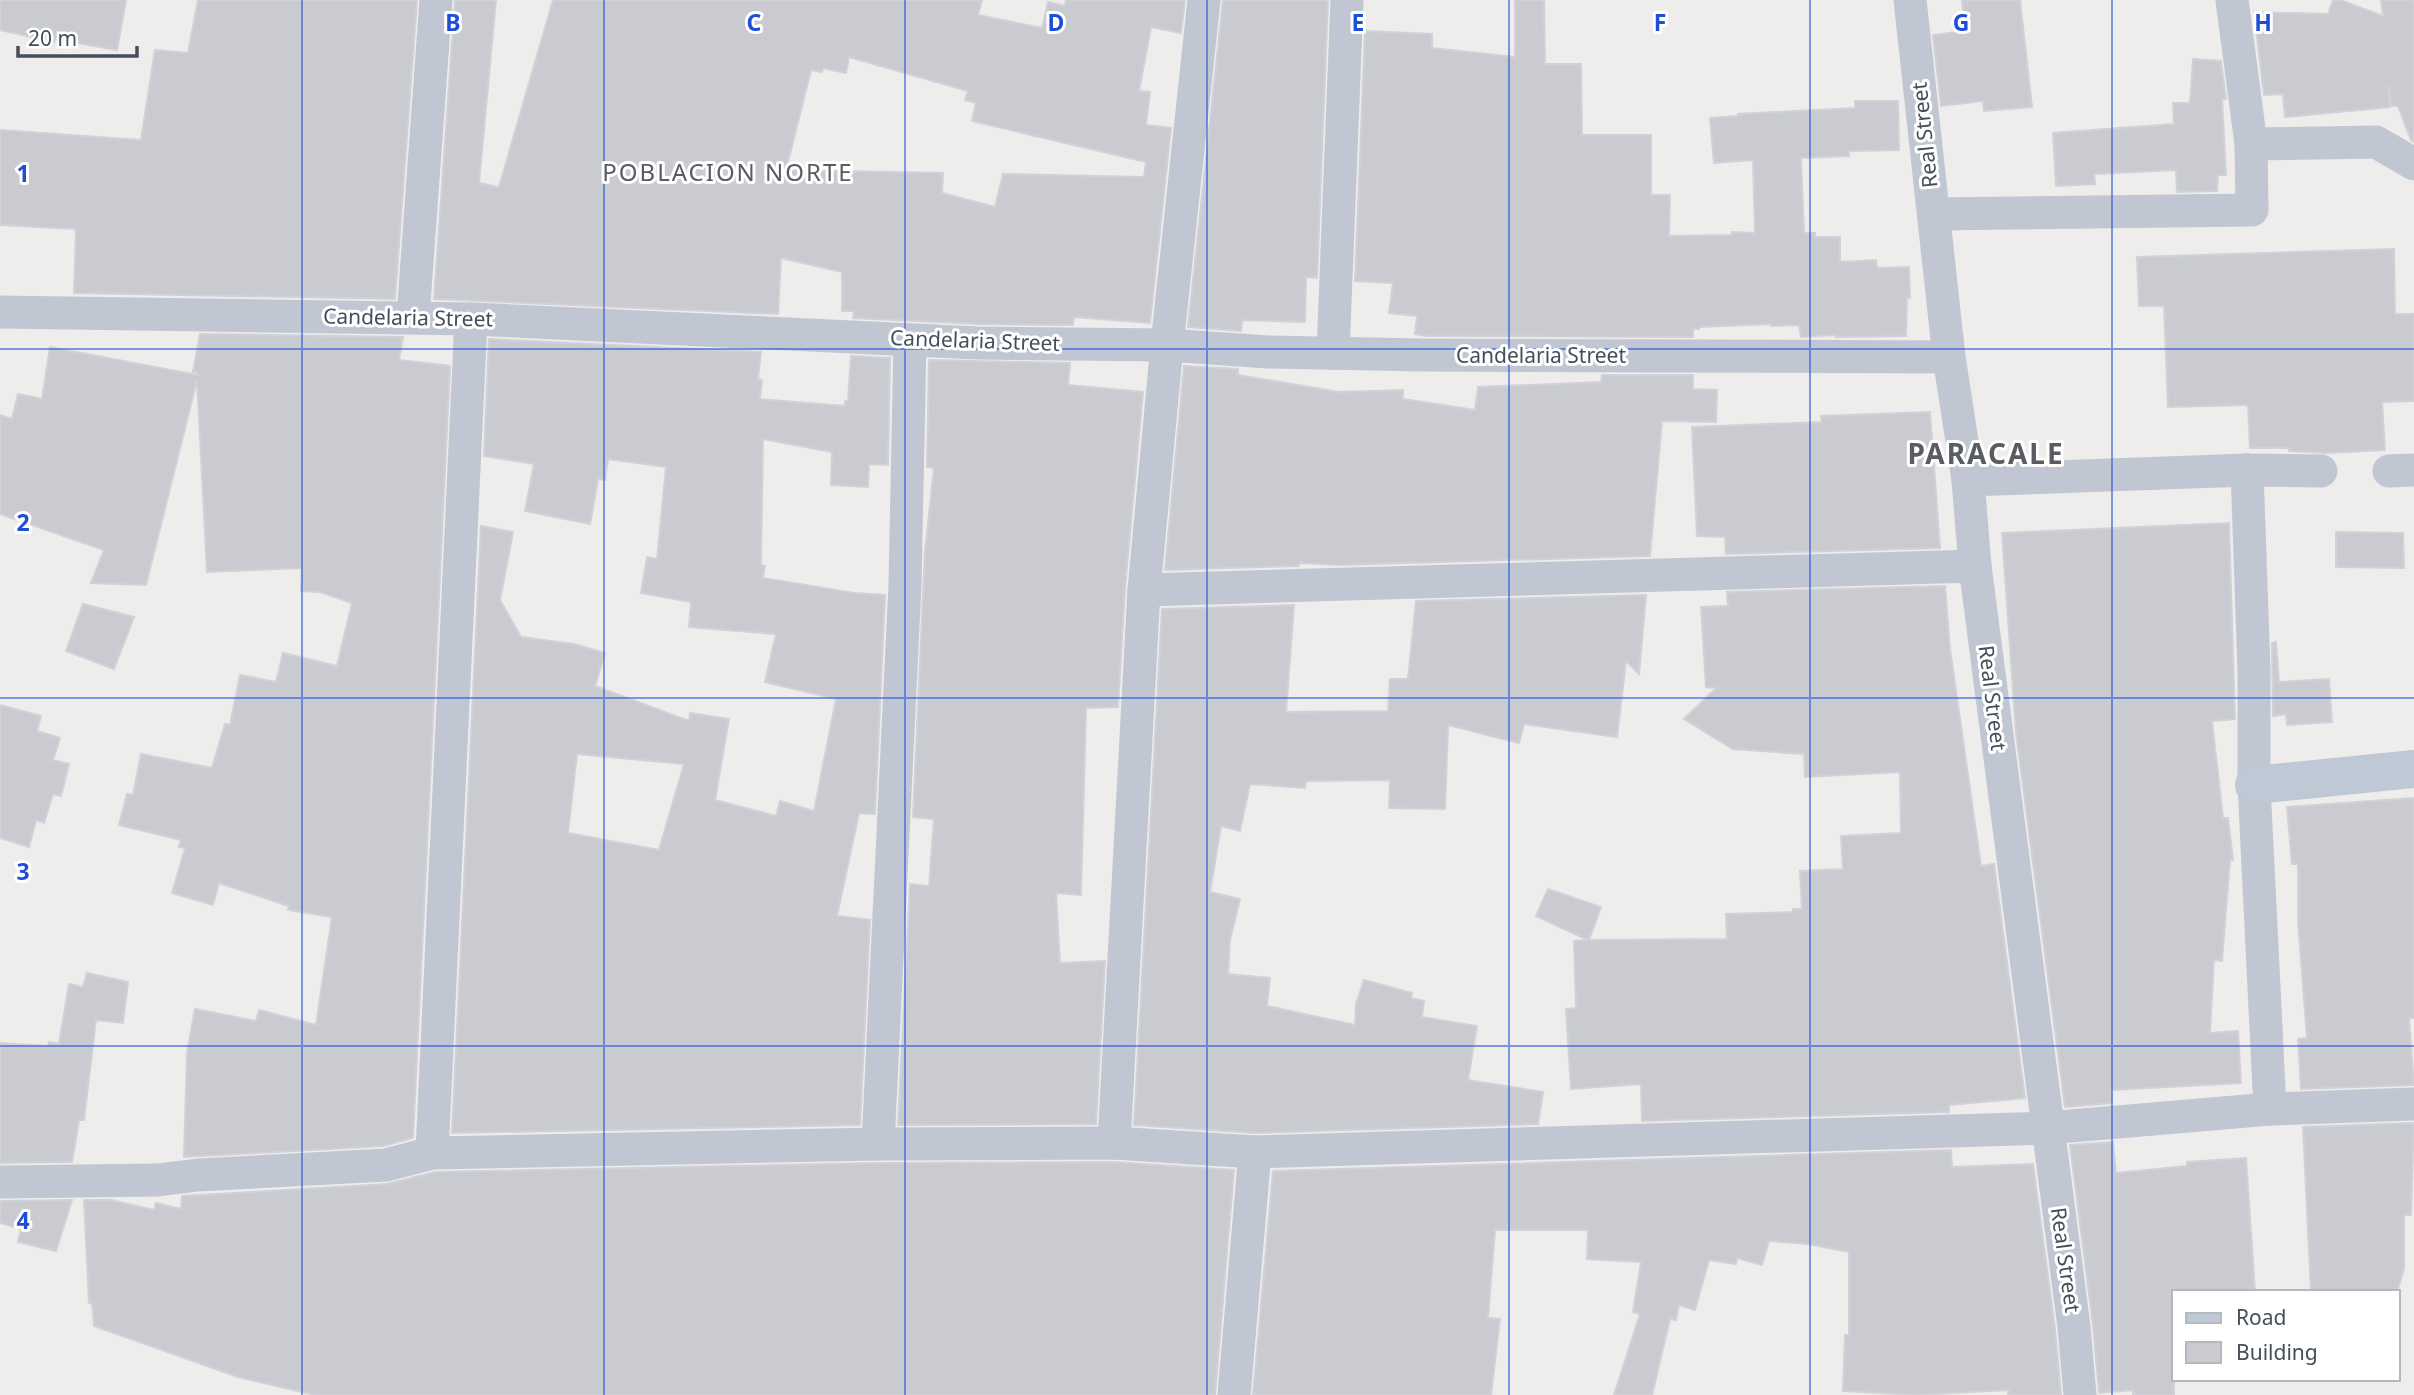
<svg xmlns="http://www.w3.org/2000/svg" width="2414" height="1395" viewBox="0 0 2414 1395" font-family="'Noto Sans',sans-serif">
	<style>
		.building { fill: #c9cbd1; stroke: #d0d2d8; stroke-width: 2; fill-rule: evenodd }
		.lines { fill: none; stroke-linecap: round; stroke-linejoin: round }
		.street { stroke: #c0c7d2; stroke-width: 33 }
		.secondary { stroke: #bfc8d5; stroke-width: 38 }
		.grid { fill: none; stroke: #1d4ed8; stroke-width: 2; stroke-opacity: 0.55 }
		.labels { text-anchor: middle; stroke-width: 6; stroke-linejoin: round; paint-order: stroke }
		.street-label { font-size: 21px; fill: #454e59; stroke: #fff }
		.quarter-label { font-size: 24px; letter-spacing: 2px; fill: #595c61; stroke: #fff }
		.district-label { font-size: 28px; font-weight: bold; letter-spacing: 2px; fill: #595c61; stroke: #fff }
		.grid-label { font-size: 23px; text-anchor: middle; font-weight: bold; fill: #1d4ed8; stroke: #fff; stroke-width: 6; stroke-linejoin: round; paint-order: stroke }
	</style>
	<rect width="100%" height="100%" fill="#efecec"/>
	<g class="building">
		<polygon points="0,0 126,0 117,50 55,39 54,42 0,30"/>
		<polygon points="198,0 417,0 395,299 74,293 76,229 0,225 0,130 141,140 155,50 188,53"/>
		<path d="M 455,0 L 496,0 L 479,183 L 499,187 L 553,0 L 982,0 L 978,15 L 1042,28 L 1048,2 L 1065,6 L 1066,0 L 1185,0 L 1181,33 L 1151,27 L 1139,91 L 1150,92 L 1146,125 L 1171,128 L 1150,323 L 1074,317 L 1073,325 L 979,324 L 853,318 L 854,311 L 842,311 L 842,272 L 781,258 L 778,314 L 434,299 ZM 849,57 L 968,91 L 965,100 L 976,103 L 972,121 L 1146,162 L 1144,177 L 1003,174 L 995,207 L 942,193 L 943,173 L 786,170 L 811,70 L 822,72 L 823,68 L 846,73 Z"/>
		<polygon points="1223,0 1328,0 1317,278 1306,277 1305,322 1242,320 1241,331 1188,327"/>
		<polygon points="1515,0 1544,0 1545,64 1581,64 1582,135 1651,135 1651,195 1670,195 1669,236 1732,235 1732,232 1755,233 1753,160 1714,163 1710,118 1738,116 1738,114 1855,108 1855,101 1898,101 1899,150 1849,151 1849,156 1801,158 1804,233 1815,233 1815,237 1840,237 1840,262 1876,260 1877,268 1909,267 1910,298 1907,298 1906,336 1836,337 1836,335 1801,337 1799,325 1771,326 1771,324 1699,327 1699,329 1693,329 1693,337 1426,336 1415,334 1417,316 1389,313 1393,283 1355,281 1365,31 1432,34 1432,48 1515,57"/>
		<polygon points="1962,0 2020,0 2032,107 1984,111 1983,101 1941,106 1933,35 1965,31"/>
		<polygon points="2333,0 2340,0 2383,16 2381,0 2414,0 2414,142 2411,140 2398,106 2391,106 2389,85 2390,107 2285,117 2283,94 2264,95 2254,12 2328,14"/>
		<polygon points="2193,59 2221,61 2226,99 2222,99 2226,175 2218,175 2217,191 2177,192 2176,170 2094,174 2095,184 2056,186 2053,133 2174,124 2173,103 2190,103"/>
		<polygon points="2394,249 2395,314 2414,314 2414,401 2382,402 2385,450 2326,453 2289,451 2289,448 2250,448 2248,405 2168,407 2164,306 2139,306 2137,257"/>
		<polygon points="200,334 403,337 399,360 450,366 413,1138 383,1146 184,1157 187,1053 195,1009 256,1021 259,1010 316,1025 332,917 288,910 289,906 219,883 213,905 172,893 185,848 179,847 181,840 119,825 127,794 133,795 141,754 212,768 225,724 230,725 240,675 276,682 283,653 337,666 352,603 320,592 301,591 302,568 207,572 197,380 146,585 91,583 104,550 0,514 0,415 12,419 18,394 42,399 50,347 197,375 197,372 193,372"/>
		<path d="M 489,339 L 761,352 L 758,379 L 762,380 L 760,399 L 845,406 L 845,401 L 848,401 L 851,356 L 890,358 L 888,465 L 869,464 L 868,487 L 831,485 L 832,452 L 763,439 L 761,565 L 765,566 L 763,578 L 854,593 L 885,595 L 875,814 L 859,813 L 837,916 L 870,920 L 860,1125 L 452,1133 L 481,526 L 513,532 L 500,600 L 521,637 L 574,644 L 605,653 L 595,686 L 689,721 L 690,713 L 729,719 L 715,800 L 776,816 L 780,801 L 814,811 L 836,699 L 765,682 L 776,634 L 689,627 L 691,602 L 641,593 L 647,557 L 657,559 L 666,467 L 608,459 L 605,480 L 598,479 L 590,524 L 525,511 L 534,464 L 484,456 ZM 577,754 L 684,764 L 659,850 L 568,833 Z"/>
		<polygon points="929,360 1070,363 1068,385 1143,392 1125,588 1118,707 1086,708 1081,895 1056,893 1060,963 1105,961 1096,1124 898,1125 910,884 929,886 934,819 913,817 925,551 934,468 927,467"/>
		<polygon points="1184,366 1238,369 1238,375 1339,392 1403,390 1403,399 1475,410 1478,387 1601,382 1602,375 1693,375 1693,389 1717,390 1716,422 1662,421 1650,556 1341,565 1299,563 1299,566 1165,570"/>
		<polygon points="1930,412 1940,548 1726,554 1725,537 1697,536 1692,427 1822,422 1821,416"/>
		<polygon points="2229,523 2235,719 2212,721 2223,818 2228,818 2233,860 2230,860 2222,961 2214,960 2210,1033 2238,1031 2241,1083 2111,1090 2112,1103 2065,1107 2016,733 2002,533"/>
		<polygon points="2336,532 2403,533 2404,568 2336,567"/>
		<polygon points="1945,586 1950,649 1981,866 1994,864 2025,1098 1949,1105 1949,1112 1642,1121 1641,1084 1571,1089 1566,1009 1576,1008 1574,941 1588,940 1536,916 1548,889 1601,907 1589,940 1727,939 1726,914 1793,912 1793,909 1802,909 1800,871 1843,869 1841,836 1901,833 1900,772 1805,777 1804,754 1733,749 1684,719 1716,688 1706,687 1701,607 1728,606 1727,592"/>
		<polygon points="1646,595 1639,674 1626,661 1617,737 1524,724 1519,743 1448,725 1445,809 1389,808 1390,780 1306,781 1305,788 1250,784 1240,831 1221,826 1210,892 1240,899 1230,940 1228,974 1270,978 1267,1006 1355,1025 1356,1004 1364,980 1412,993 1411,998 1424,1001 1422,1017 1477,1026 1468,1080 1543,1092 1538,1124 1255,1133 1134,1125 1162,609 1294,605 1286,712 1388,711 1390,679 1408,679 1416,601"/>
		<polygon points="83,604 134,617 114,669 66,651"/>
		<polygon points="2276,642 2279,682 2329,679 2332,722 2287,725 2286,714 2273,716 2272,643"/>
		<polygon points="0,705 41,716 37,731 60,738 53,760 69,764 61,796 53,794 44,823 36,820 29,847 0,838"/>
		<polygon points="2414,798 2414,1018 2409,1018 2414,1085 2301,1089 2298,1039 2307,1038 2298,921 2298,864 2292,864 2287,807"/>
		<polygon points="87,973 128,982 123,1023 96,1020 84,1120 79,1120 72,1162 0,1163 0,1043 48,1046 49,1042 59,1044 69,984 83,987"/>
		<polygon points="2414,1123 2411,1215 2404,1215 2404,1269 2397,1292 2311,1292 2303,1127"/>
		<polygon points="2113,1142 2116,1173 2187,1166 2187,1162 2246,1158 2255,1292 2174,1292 2174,1395 2133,1395 2133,1390 2099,1393 2093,1325 2070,1145"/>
		<polygon points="1951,1150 1952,1167 2033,1164 2055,1329 2061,1395 2008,1395 2009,1390 1916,1395 1843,1391 1845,1335 1849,1335 1849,1252 1808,1244 1769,1241 1762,1265 1737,1258 1736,1264 1709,1260 1695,1310 1679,1305 1676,1320 1670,1319 1652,1395 1614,1395 1640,1314 1633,1312 1641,1262 1587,1259 1588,1230 1495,1230 1488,1318 1500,1319 1491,1395 1253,1395 1273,1171"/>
		<polygon points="1113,1162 1234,1170 1215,1395 315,1395 238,1377 94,1326 92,1303 89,1303 84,1200 111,1200 154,1210 156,1203 181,1209 182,1196 387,1184 435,1172 878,1163"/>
		<polygon points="72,1200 56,1251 18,1242 21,1229 0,1223 0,1201"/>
	</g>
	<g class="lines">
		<g class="street">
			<polyline points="1910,0 1949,357 1968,480 1975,566 2074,1327 2080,1395"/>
			<polyline points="2251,144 2376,142 2414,164"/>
			<polyline points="1934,214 2252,210 2251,144 2232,0"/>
			<polyline points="0,312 471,319 978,343 1167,345 1268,352 1422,355 1949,357"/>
			<polyline points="413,317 436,0"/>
			<polyline points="1333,353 1347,0"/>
			<polyline points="2247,470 2321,471"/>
			<polyline points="2389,471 2414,470"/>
			<polyline points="1968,480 2247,470 2254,670 2254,785 2270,1109"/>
			<polyline points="1144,590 1975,566"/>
			<polyline points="1114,1143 1144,590 1167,345 1204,0"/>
			<polyline points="878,1144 905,585 910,340"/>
			<polyline points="432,1153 471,319"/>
			<polyline points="0,1182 158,1180 198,1175 386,1165 432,1153 878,1144 1114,1143 1255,1152 2047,1128 2270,1109 2414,1104"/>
			<polyline points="1234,1395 1255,1152"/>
		</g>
		<polyline class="secondary" points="2254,785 2414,769"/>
	</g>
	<path class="grid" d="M 302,0 L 302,1395M 604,0 L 604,1395M 905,0 L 905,1395M 1207,0 L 1207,1395M 1509,0 L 1509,1395M 1810,0 L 1810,1395M 2112,0 L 2112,1395M 0,349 L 2414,349M 0,698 L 2414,698M 0,1046 L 2414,1046"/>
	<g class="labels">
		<g class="street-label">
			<text transform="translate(1925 135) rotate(-96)" y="7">Real Street</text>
			<text transform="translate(408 318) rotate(1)" y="7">Candelaria Street</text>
			<text transform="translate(975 341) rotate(2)" y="7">Candelaria Street</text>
			<text x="1541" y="363">Candelaria Street</text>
			<text transform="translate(1992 698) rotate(83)" y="7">Real Street</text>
			<text transform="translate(2065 1260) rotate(82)" y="7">Real Street</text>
		</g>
		<g class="quarter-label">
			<text x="728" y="181">POBLACION NORTE</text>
		</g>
		<g class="district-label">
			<text x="1986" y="464">PARACALE</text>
		</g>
	</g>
	<g class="grid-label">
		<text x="453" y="31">B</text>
		<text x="754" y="31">C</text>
		<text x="1056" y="31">D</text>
		<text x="1358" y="31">E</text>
		<text x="1660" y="31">F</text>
		<text x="1961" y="31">G</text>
		<text x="2263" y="31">H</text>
		<text x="23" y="182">1</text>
		<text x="23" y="531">2</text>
		<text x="23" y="880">3</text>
		<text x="23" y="1229">4</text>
	</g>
	<rect x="2172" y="1290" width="228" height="91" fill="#ffffff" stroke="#b5b8bd" stroke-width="2"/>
	<rect x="2186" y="1313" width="35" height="10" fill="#bfc8d5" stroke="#b5b8bd" stroke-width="2"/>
	<text x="2236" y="1325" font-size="21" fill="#454e59">Road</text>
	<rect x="2186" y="1342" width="35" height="21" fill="#c9cbd1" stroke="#b5b8bd" stroke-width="2"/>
	<text x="2236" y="1360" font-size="21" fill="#454e59">Building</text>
	<path d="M18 46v10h119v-10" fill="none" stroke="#454e59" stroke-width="3.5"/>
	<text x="28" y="46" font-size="21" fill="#454e59" stroke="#ffffff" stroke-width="5" paint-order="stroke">20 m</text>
</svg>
